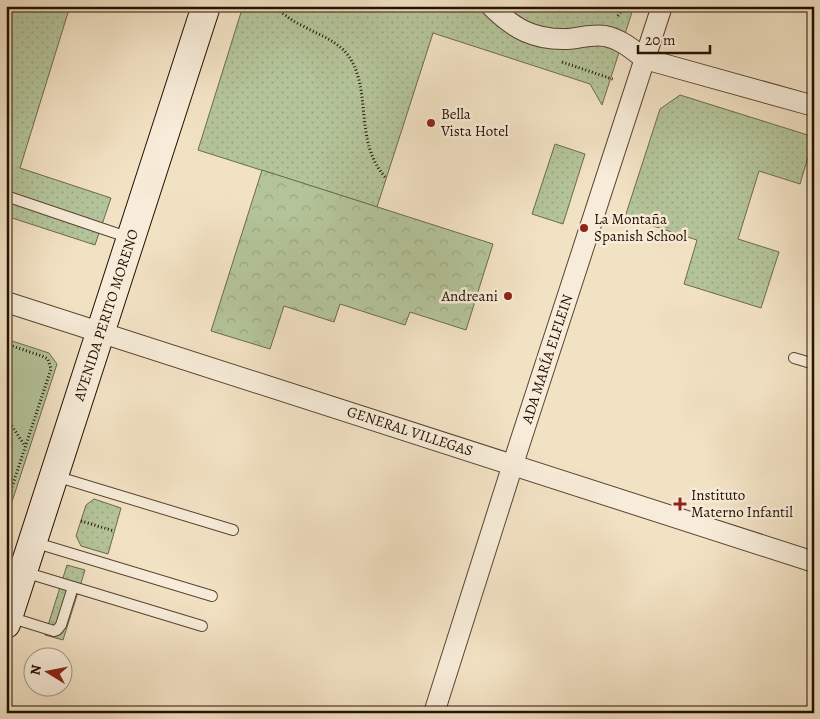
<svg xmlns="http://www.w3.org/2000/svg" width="820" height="719" viewBox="0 0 820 719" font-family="Alegreya,serif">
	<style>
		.grass { fill: url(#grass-dots); stroke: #6c6a4d }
		.forest { fill: url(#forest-crowns); stroke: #6c6a4d }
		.park { fill: #b4c49a; stroke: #6c6a4d }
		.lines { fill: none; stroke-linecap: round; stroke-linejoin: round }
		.service-casing { stroke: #584431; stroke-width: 12 }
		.minor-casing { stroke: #584431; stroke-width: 22 }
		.secondary-casing { stroke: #251000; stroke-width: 30 }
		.path { stroke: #251000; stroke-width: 3; stroke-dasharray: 1 2.5; stroke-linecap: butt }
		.service { stroke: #f7ecd9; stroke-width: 10 }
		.minor { stroke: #f7ecd9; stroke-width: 20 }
		.secondary { stroke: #f7ecd9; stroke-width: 28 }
		.poi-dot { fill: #8f2418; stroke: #f7ecd9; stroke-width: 2 }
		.labels { text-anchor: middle; stroke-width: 5; stroke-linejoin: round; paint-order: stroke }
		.poi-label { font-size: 15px; fill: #251000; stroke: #f7ecd9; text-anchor: start }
		.street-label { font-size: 15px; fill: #251000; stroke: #f7ecd9 }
	</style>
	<defs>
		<pattern id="grass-dots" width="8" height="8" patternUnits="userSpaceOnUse" patternTransform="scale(1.25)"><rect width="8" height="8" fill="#b4c49a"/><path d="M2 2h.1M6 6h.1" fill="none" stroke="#9ba783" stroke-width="1.8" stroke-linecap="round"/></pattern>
		<pattern id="forest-crowns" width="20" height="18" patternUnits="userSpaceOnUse" patternTransform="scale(1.25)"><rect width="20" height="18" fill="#b4c49a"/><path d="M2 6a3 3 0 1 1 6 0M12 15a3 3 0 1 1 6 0" fill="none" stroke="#9ba783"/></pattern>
	</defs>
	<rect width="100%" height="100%" fill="#f2e2c4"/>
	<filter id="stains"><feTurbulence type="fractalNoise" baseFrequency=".004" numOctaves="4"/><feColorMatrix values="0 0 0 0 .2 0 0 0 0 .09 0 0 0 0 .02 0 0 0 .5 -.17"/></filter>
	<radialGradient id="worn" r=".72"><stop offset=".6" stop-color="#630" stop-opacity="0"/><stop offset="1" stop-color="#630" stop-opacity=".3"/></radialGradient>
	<g class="grass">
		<polygon points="6,6 70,6 20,168 111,198 95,245 6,216"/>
		<path d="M 243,6 L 606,6 C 616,9 623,6 634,6 L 602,105 L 590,84 L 433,33 L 377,207 L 198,150 Z"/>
		<polygon points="680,95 814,137 800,184 759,171 738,239 779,252 761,308 684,284 697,240 625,217 660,109"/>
		<polygon points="555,144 585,154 563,224 532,214"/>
		<polygon points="94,499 121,508 108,554 81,546 76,536 86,505"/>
		<polygon points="67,565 85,570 63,640 45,635"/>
	</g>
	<polygon class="forest" points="262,170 493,244 466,330 410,312 405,325 340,304 334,322 284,306 270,349 211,331"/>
	<polygon class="park" points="6,339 49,353 57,364 6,520"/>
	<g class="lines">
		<g class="service-casing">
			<g id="service">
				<polyline points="6,196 130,238"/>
				<polyline points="794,358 814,364"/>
				<polyline points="55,476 233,530"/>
				<polyline points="33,542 212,596"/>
				<polyline points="24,572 202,626"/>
				<polyline points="9,617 54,631 57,630 61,625 73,587"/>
			</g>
		</g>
		<g class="minor-casing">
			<g id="minor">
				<path d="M 491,6 C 514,29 534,40 567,39 C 580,38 592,34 605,36 C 621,39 633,50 645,59 L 814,106"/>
				<polyline points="6,302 814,562"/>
				<polyline points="434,713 513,464 662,6"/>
			</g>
		</g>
		<g class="secondary-casing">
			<polyline id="secondary" points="6,624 206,6"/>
		</g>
		<g class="path">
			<path d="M 275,6 C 283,14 292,21 303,26 C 319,35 336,40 348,55 C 373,90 353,142 386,178"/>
			<polyline points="420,6 436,8 451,6"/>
			<polyline points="618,16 624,6"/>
			<polyline points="562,62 615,80"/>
			<polyline points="6,344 42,356 48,359 51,369 6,505"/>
			<polyline points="6,417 25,446"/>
			<polyline points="81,521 114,531"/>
		</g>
		<use href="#service" class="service"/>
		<use href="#minor" class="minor"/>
		<use href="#secondary" class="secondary"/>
	</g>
	<g class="poi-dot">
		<circle cx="431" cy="123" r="5"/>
		<circle cx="584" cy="228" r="5"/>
		<circle cx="508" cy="296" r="5"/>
		<path d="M677.5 496.5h5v5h5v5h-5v5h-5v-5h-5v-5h5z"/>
	</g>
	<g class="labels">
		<g class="poi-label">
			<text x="441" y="119">Bella<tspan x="441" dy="17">Vista Hotel</tspan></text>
			<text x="594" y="224">La Montaña<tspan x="594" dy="17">Spanish School</tspan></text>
			<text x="498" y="301" text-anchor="end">Andreani</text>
			<text x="691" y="500">Instituto<tspan x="691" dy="17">Materno Infantil</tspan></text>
		</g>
		<g class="street-label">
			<text transform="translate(106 315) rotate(-72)" y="5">AVENIDA PERITO MORENO</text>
			<text transform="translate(547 359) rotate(-72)" y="5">ADA MARÍA ELFLEIN</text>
			<text transform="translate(410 431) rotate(18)" y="5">GENERAL VILLEGAS</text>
		</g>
	</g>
	<rect width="820" height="719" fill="none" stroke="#f2e2c4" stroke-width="25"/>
	<rect x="8" y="8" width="805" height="704" fill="none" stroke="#251000" stroke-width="2.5"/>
	<rect x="12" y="12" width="795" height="694" fill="none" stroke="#251000"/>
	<g transform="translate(48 672) rotate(280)"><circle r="24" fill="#f7ecd9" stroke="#a39482"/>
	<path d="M0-4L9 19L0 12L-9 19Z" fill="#8f2418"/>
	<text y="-8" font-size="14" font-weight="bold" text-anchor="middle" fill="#251000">N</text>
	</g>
	<path d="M638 45v8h72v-8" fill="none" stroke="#251000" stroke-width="2.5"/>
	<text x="645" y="45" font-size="15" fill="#251000" stroke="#f7ecd9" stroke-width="4" paint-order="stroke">20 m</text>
	<rect width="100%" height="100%" filter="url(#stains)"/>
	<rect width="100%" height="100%" fill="url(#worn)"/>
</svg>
